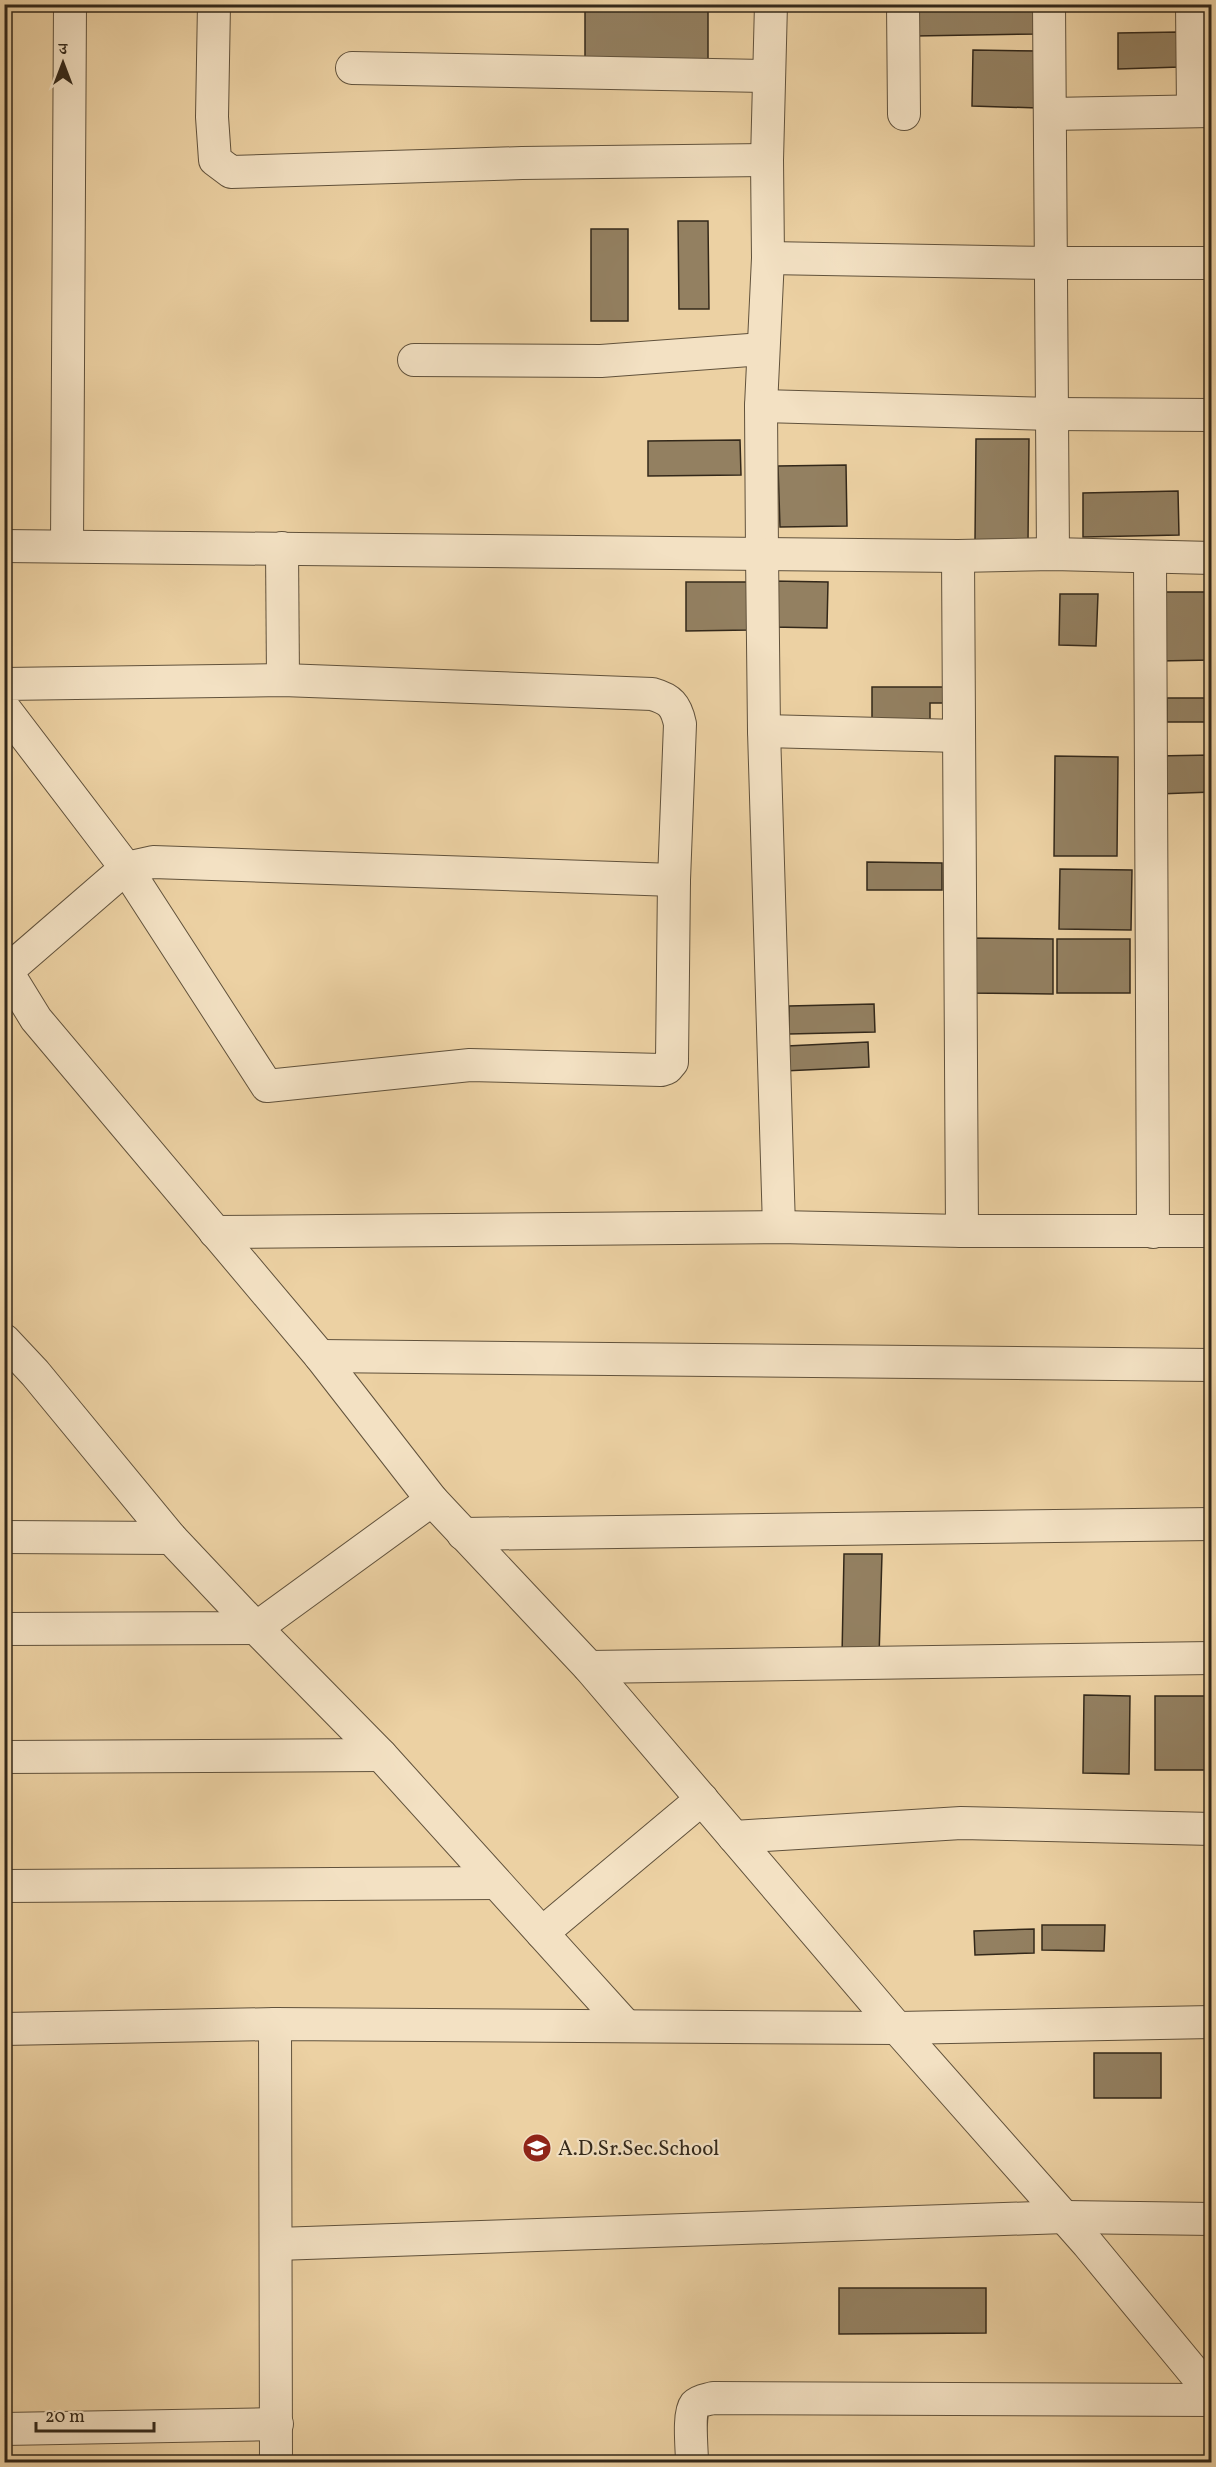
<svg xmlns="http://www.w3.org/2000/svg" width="1216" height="2467" viewBox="0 0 1216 2467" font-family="Vollkorn,'Noto Serif Devanagari',serif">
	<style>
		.building { fill: #938061; stroke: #33281a; stroke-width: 1.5 }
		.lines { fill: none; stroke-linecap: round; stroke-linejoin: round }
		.minor-casing { stroke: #61523c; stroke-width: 34 }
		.minor { stroke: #f3e1c3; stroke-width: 32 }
		.labels { text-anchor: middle; stroke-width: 4.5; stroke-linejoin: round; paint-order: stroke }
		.poi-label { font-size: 21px; fill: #33281a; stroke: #f3e1c3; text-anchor: start }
	</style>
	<rect width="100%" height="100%" fill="#ecd1a3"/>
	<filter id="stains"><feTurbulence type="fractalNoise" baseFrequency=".00333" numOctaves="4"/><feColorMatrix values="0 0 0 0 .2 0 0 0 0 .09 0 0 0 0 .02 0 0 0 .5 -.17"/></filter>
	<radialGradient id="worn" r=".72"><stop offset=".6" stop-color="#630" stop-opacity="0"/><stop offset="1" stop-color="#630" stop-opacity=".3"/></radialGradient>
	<g class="building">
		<polygon points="914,4 1036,4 1037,34 915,36"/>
		<polygon points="585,11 708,11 708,60 585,59"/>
		<polygon points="1179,32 1180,67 1118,69 1118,33"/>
		<polygon points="973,50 1040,51 1038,108 972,106"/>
		<polygon points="678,221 708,221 709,309 679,309"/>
		<rect x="591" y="229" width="37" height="92"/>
		<polygon points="976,439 1029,439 1028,542 975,541"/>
		<polygon points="740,440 741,475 648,476 648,441"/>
		<polygon points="846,465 847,526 780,527 778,466"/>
		<polygon points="1178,491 1179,535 1083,537 1083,493"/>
		<polygon points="772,581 828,582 827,628 771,627"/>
		<polygon points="686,582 749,582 749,630 686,631"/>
		<polygon points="1159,592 1212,592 1212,660 1159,661"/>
		<polygon points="1060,594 1098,594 1096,646 1059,645"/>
		<polygon points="872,687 958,687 958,703 930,703 930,725 872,724"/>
		<rect x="1167" y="698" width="45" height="24"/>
		<polygon points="1212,755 1212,792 1158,794 1157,756"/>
		<polygon points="1055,756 1118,757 1117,856 1054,856"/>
		<polygon points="867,862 942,863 942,890 867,890"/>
		<polygon points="1060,869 1132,870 1131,930 1059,929"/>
		<polygon points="966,938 1053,939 1053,994 965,993"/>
		<rect x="1057" y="939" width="73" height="54"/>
		<polygon points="874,1004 875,1032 789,1034 789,1006"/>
		<polygon points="868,1042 869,1067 784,1071 787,1046"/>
		<polygon points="844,1554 882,1554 879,1657 842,1656"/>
		<polygon points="1084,1695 1130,1696 1129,1774 1083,1773"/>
		<rect x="1155" y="1696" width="57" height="74"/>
		<polygon points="1042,1925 1105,1925 1104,1951 1042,1950"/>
		<polygon points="1034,1929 1034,1953 975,1955 974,1931"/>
		<rect x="1094" y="2053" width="67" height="45"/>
		<polygon points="839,2288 986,2288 986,2333 839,2334"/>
	</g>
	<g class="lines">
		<g class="minor-casing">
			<g id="minor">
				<polyline points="214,4 212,117 215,160 231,172 522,163 767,160"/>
				<polyline points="771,4 767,160 768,258 761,406 762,554 764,731 779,1227"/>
				<polyline points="903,4 904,114"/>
				<polyline points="1049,4 1053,554"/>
				<polyline points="1192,4 1193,110"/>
				<polyline points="352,68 769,76"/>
				<polyline points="1050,114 1212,111"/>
				<polyline points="768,258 1051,263 1212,263"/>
				<polyline points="414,360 601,361 763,349"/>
				<polyline points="761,406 1052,414 1212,415"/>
				<polyline points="4,546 958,556 1053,554 1212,558"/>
				<polyline points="67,546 70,4"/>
				<polyline points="282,548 283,680"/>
				<polyline points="958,556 962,1231"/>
				<polyline points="1150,558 1153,1232"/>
				<path d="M 4,684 L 283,680 L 652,694 C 670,699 676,705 680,724 L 674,880 L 672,1062 L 667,1068 L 661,1070 L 470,1065 L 267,1086 L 126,868 L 4,708"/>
				<polyline points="764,731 959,736"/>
				<polyline points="4,967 36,1019 320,1356 432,1500 589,1667 897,2028 1088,2244 1212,2394"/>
				<polyline points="7,971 126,868 153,862 674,880"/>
				<polyline points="215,1232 779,1227 962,1231 1212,1231"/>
				<polyline points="4,1340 35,1373 171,1538 256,1628 381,1755 626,2026"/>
				<polyline points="320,1356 1212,1365"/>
				<polyline points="463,1534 1212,1524"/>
				<polyline points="4,1537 171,1538"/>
				<polyline points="4,1629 256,1628 432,1500"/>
				<polyline points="589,1667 1212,1658"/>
				<polyline points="4,1757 381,1755"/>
				<polyline points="734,1837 961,1823 1212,1829"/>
				<polyline points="4,1886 496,1883"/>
				<polyline points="542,1933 702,1799"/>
				<polyline points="275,2024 276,2462"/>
				<polyline points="4,2029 275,2024 897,2028 1212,2022"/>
				<polyline points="277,2244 1065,2217 1212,2219"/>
				<polyline points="4,2429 277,2424"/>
				<path d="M 692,2462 C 692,2450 688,2414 695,2405 C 700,2400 706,2400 713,2398 L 1212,2400"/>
			</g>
		</g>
		<use href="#minor" class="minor"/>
	</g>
	<defs>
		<g id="school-disc" transform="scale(1.5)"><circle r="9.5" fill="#8f2418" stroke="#f3e1c3"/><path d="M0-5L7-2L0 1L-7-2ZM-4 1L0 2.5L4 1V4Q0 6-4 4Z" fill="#fff"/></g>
	</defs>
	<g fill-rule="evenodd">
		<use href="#school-disc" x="537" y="2148"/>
	</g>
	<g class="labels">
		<g class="poi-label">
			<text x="558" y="2155">A.D.Sr.Sec.School</text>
		</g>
	</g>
	<rect width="1216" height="2467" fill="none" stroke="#ecd1a3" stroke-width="24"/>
	<rect x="6" y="6" width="1204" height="2455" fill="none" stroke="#33281a" stroke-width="3"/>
	<rect x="12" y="12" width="1192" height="2443" fill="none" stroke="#33281a" stroke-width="1.5"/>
	<g transform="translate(63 63)" stroke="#f3e1c3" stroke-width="4.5" paint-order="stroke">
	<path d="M0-4.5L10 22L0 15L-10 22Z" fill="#33281a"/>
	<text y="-9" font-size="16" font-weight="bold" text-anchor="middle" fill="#33281a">उ</text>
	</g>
	<path d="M36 2422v9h118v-9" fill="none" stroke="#33281a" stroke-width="3"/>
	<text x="45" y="2422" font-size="18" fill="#33281a" stroke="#f3e1c3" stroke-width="4.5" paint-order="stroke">20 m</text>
	<rect width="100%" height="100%" filter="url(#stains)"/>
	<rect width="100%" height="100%" fill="url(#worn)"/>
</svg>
